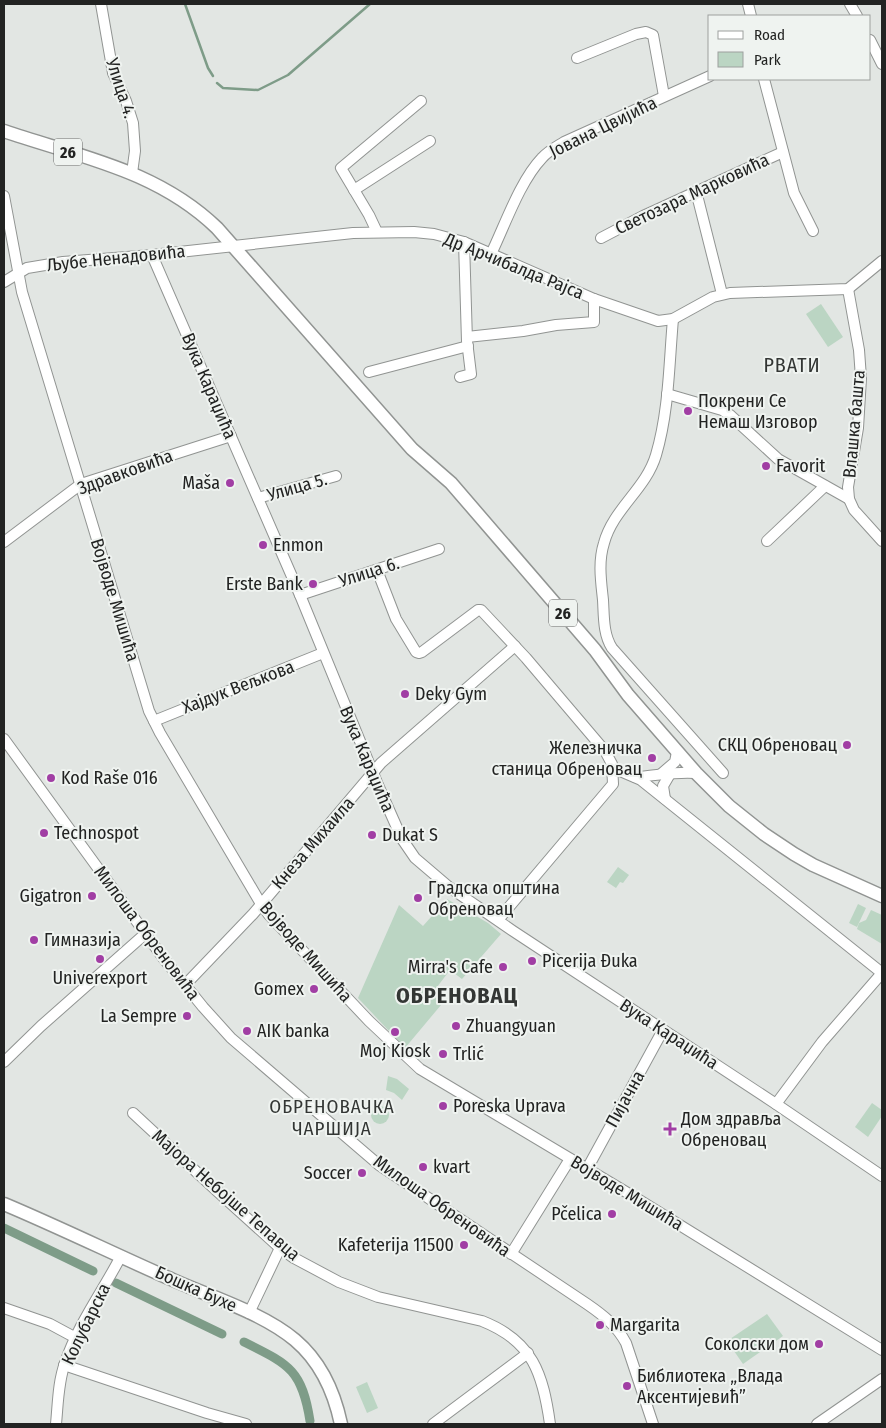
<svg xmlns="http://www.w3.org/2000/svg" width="886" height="1428" viewBox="0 0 886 1428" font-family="'Fira Sans Condensed',sans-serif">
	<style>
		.green { fill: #bbd5c3 }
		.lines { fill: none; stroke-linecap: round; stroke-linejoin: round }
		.stream { stroke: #7e9c88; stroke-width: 2.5 }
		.canal { stroke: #7e9c88; stroke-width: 9 }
		.minor-casing { stroke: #919492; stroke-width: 12 }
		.major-casing { stroke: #919492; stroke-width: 15 }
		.minor { stroke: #fff; stroke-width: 10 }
		.major { stroke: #fff; stroke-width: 12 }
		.poi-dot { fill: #a13ea4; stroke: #eff3f0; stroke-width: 2 }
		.labels { text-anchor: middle; stroke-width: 4; stroke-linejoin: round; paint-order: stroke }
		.shield { fill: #eff3f0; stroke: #606160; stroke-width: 1 }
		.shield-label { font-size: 16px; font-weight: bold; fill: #222322 }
		.street-label { font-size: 18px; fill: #222322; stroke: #eff3f0 }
		.poi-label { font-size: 18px; fill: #222322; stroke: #eff3f0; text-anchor: start }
		.neighbourhood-label { font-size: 19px; letter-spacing: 1px; fill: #333634; stroke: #eff3f0 }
		.quarter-label { font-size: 20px; letter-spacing: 1px; fill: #333634; stroke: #eff3f0 }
		.district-label { font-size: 22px; font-weight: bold; letter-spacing: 1px; fill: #333634; stroke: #eff3f0 }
	</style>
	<rect width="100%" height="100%" fill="#e2e6e3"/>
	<g class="green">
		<polygon points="821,304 843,337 828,347 806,314"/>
		<polygon points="618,867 629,875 623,883 620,882 616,888 607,882"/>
		<polygon points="447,899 488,923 501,934 462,979 450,970 434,991 446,999 405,1048 358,998 399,905 423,926"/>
		<polygon points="858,904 866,908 857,927 849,923"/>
		<polygon points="871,910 882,915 882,944 857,929 859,923 866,920"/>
		<polygon points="388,1076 397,1079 409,1089 402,1100 394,1093 386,1090"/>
		<polygon points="872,1103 882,1110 882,1116 868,1137 855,1127"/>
		<circle cx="380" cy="1115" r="9"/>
		<polygon points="767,1314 783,1336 743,1364 727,1341"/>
		<polygon points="367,1382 378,1408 367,1413 356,1387"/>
	</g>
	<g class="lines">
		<g class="stream">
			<polyline points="185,4 208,68 213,76"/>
			<polyline points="217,83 223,88 258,90 288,75 370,4"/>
		</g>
		<g class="canal">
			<polyline points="4,1228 93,1271"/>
			<polyline points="116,1283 222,1334"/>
			<path d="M 244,1342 C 288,1364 302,1369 310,1421"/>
		</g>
		<g class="minor-casing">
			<g id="minor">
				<polyline points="101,4 113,73 126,101 133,123 135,151 132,173"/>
				<polyline points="748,4 751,16"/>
				<polyline points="850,4 857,16"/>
				<polyline points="870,40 882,64"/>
				<polyline points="577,58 636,34 646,32 653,35 664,96"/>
				<polyline points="764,79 794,193 813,231"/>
				<polyline points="354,190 430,141"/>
				<polyline points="696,191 722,294"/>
				<polyline points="4,196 22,292 149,711 160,733 261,904 269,915 369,1021 420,1069 631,1195 882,1350"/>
				<polyline points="377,232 369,215 341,168 421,101"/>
				<polyline points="601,238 643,216 783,152"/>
				<path d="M 491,254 C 505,225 520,181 542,158 C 548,151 556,147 564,142 L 710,76"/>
				<polyline points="152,255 300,595 378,785 402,839 415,858 449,887 513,931 776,1104 882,1176"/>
				<polyline points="4,282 27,268 63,262 152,255 353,233 414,232 434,234 464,242 594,299 658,321 673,319 713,297 730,293 848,289 882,261"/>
				<polyline points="848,289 859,350 861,378 858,428 848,487 849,499 854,510 882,541"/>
				<path d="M 673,319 C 669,364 669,411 656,455 C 646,489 613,509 604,543 C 598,562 601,581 603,600 C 604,616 603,634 612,648 L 723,773"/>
				<polyline points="467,337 523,331 556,325 594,322 594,299"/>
				<polyline points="369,372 468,346"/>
				<polyline points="460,377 471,374 467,341 464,242"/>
				<polyline points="667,394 722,410 730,415 778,459 849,499"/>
				<polyline points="258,498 336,476"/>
				<polyline points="767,541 825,486"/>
				<polyline points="4,542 81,484 231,436"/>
				<polyline points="377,570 396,619 416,652 419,653 422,652 478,610 481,610 526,658 605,751 612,764 613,784 498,920"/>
				<polyline points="300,595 439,549"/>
				<polyline points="154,721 323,653"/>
				<path d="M 4,739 L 164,959 L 203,1007 L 231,1038 L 379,1165 L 587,1304 C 603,1315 617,1326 626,1343 L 653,1424"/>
				<polyline points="613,768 641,780 882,973 822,1042 776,1104"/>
				<polyline points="661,774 675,762 677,752"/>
				<path d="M 635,777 C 655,776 676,771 696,773"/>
				<polyline points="665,799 663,786 670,774"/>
				<polyline points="185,985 253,914 381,763 515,646"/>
				<polyline points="4,1062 41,1026 145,934"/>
				<path d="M 133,1113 L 217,1191 L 280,1248 L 294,1258 L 339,1282 L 378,1297 L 482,1321 C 533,1341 543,1374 550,1424"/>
				<polyline points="587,1169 663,1030"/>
				<polyline points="511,1254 570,1159"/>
				<polyline points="4,1308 50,1324 76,1338"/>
				<polyline points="249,1313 280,1248"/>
				<polyline points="64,1365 207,1413 246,1424"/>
				<path d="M 56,1424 C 58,1404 58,1382 65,1363 C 78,1324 103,1291 121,1256"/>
				<polyline points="433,1424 528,1353"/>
				<polyline points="817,1424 882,1379"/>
			</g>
		</g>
		<g class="major-casing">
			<g id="major">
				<path d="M 4,131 C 80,157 157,170 217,228 L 412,449 L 451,483 L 595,650 L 628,695 L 696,773 L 729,806 L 764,834 L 794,854 L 813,865 L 882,896"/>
				<path d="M 4,1204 C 61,1228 116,1255 173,1280 C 211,1297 263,1313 295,1340 C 321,1362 334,1391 341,1424"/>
			</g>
		</g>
		<use href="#minor" class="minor"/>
		<use href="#major" class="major"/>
	</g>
	<g class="poi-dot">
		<circle cx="688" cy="411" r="5"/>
		<circle cx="766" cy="466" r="5"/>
		<circle cx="230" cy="483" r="5"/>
		<circle cx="263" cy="545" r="5"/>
		<circle cx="313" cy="584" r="5"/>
		<circle cx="405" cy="694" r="5"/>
		<circle cx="847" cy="745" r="5"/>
		<circle cx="652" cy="758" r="5"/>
		<circle cx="51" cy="778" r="5"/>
		<circle cx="44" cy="833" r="5"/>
		<circle cx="372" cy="835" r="5"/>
		<circle cx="92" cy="896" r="5"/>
		<circle cx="418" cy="898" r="5"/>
		<circle cx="34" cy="940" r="5"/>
		<circle cx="100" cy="959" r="5"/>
		<circle cx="532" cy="961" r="5"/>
		<circle cx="503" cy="967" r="5"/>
		<circle cx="314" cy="989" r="5"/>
		<circle cx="187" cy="1016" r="5"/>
		<circle cx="456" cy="1026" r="5"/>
		<circle cx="247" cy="1031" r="5"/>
		<circle cx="395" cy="1032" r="5"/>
		<circle cx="443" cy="1054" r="5"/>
		<circle cx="443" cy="1106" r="5"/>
		<path d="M667.5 1121.5h5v5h5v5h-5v5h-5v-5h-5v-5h5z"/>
		<circle cx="423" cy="1167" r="5"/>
		<circle cx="362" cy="1173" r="5"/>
		<circle cx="612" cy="1214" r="5"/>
		<circle cx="464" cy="1245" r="5"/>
		<circle cx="600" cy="1325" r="5"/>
		<circle cx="819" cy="1344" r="5"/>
		<circle cx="627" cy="1386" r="5"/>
	</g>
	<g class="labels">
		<g class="shield">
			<rect x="54" y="138.5" width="28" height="27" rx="4"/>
			<rect x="549" y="599.5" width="28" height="27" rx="4"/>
		</g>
		<g class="shield-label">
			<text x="68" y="158">26</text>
			<text x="563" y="619">26</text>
		</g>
		<g class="street-label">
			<text transform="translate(121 88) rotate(72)" y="6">Улица 4.</text>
			<text transform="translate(603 127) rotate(-26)" y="6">Јована Цвијића</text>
			<text transform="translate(692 194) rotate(-25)" y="6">Светозара Марковића</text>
			<text transform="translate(116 258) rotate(-6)" y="6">Љубе Ненадовића</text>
			<text transform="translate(514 266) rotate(22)" y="6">Др Арчибалда Рајса</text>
			<text transform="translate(209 386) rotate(67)" y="6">Вука Караџића</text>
			<text transform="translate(854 424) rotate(-85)" y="6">Влашка башта</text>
			<text transform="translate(125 472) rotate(-20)" y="6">Здравковића</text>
			<text transform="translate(297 487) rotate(-16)" y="6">Улица 5.</text>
			<text transform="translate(369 572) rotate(-18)" y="6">Улица 6.</text>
			<text transform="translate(115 600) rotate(73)" y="6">Војводе Мишића</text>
			<text transform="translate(238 687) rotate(-21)" y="6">Хајдук Вељкова</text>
			<text transform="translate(367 759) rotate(67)" y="6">Вука Караџића</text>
			<text transform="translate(313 843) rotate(-49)" y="6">Кнеза Михаила</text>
			<text transform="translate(147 933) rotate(53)" y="6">Милоша Обреновића</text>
			<text transform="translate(306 952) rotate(48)" y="6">Војводе Мишића</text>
			<text transform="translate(669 1034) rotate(33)" y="6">Вука Караџића</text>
			<text transform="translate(625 1099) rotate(-61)" y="6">Пијачна</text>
			<text transform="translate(627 1193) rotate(31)" y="6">Војводе Мишића</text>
			<text transform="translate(226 1195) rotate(41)" y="6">Мајора Небојше Тепавца</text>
			<text transform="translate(442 1206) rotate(35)" y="6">Милоша Обреновића</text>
			<text transform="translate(196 1289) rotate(24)" y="6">Бошка Бухе</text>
			<text transform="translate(86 1324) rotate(-64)" y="6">Колубарска</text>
		</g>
		<g class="poi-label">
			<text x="698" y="407">Покрени Се<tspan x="698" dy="21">Немаш Изговор</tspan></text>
			<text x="776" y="472">Favorit</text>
			<text x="220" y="489" text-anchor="end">Maša</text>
			<text x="273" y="551">Enmon</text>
			<text x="303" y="590" text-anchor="end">Erste Bank</text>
			<text x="415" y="700">Deky Gym</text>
			<text x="837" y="751" text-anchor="end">СКЦ Обреновац</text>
			<text x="642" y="754" text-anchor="end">Железничка<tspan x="642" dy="21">станица Обреновац</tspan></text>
			<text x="61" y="784">Kod Raše 016</text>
			<text x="54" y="839">Technospot</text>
			<text x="382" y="841">Dukat S</text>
			<text x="428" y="894">Градска општина<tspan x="428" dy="21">Обреновац</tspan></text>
			<text x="82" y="902" text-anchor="end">Gigatron</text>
			<text x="44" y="946">Гимназија</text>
			<text x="542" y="967">Picerija Đuka</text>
			<text x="493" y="973" text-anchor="end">Mirra's Cafe</text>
			<text x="100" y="984" text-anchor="middle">Univerexport</text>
			<text x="304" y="995" text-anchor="end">Gomex</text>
			<text x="177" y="1022" text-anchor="end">La Sempre</text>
			<text x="466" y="1032">Zhuangyuan</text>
			<text x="257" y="1037">AIK banka</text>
			<text x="395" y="1057" text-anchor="middle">Moj Kiosk</text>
			<text x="453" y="1060">Trlić</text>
			<text x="453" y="1112">Poreska Uprava</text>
			<text x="681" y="1125">Дом здравља<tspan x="681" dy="21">Обреновац</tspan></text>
			<text x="433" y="1173">kvart</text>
			<text x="352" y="1179" text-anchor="end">Soccer</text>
			<text x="602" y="1220" text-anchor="end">Pčelica</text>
			<text x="454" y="1251" text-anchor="end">Kafeterija 11500</text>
			<text x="610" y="1331">Margarita</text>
			<text x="809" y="1350" text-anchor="end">Соколски дом</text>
			<text x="637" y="1382">Библиотека „Влада<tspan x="637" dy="21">Аксентијевић”</tspan></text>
		</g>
		<g class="neighbourhood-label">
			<text x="332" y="1113">ОБРЕНОВАЧКА<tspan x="332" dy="22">ЧАРШИЈА</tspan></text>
		</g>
		<g class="quarter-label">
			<text x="792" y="372">РВАТИ</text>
		</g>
		<g class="district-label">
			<text x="457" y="1003">ОБРЕНОВАЦ</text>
		</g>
	</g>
	<rect width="886" height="1428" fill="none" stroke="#222322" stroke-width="10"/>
	<rect x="708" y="15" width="162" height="65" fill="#eff3f0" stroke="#9da09e"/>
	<rect x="718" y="31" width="25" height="8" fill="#ffffff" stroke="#9da09e"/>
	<text x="754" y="40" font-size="15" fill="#222322">Road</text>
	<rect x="718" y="52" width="25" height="15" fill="#bbd5c3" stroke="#9da09e"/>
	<text x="754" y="65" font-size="15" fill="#222322">Park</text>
</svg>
